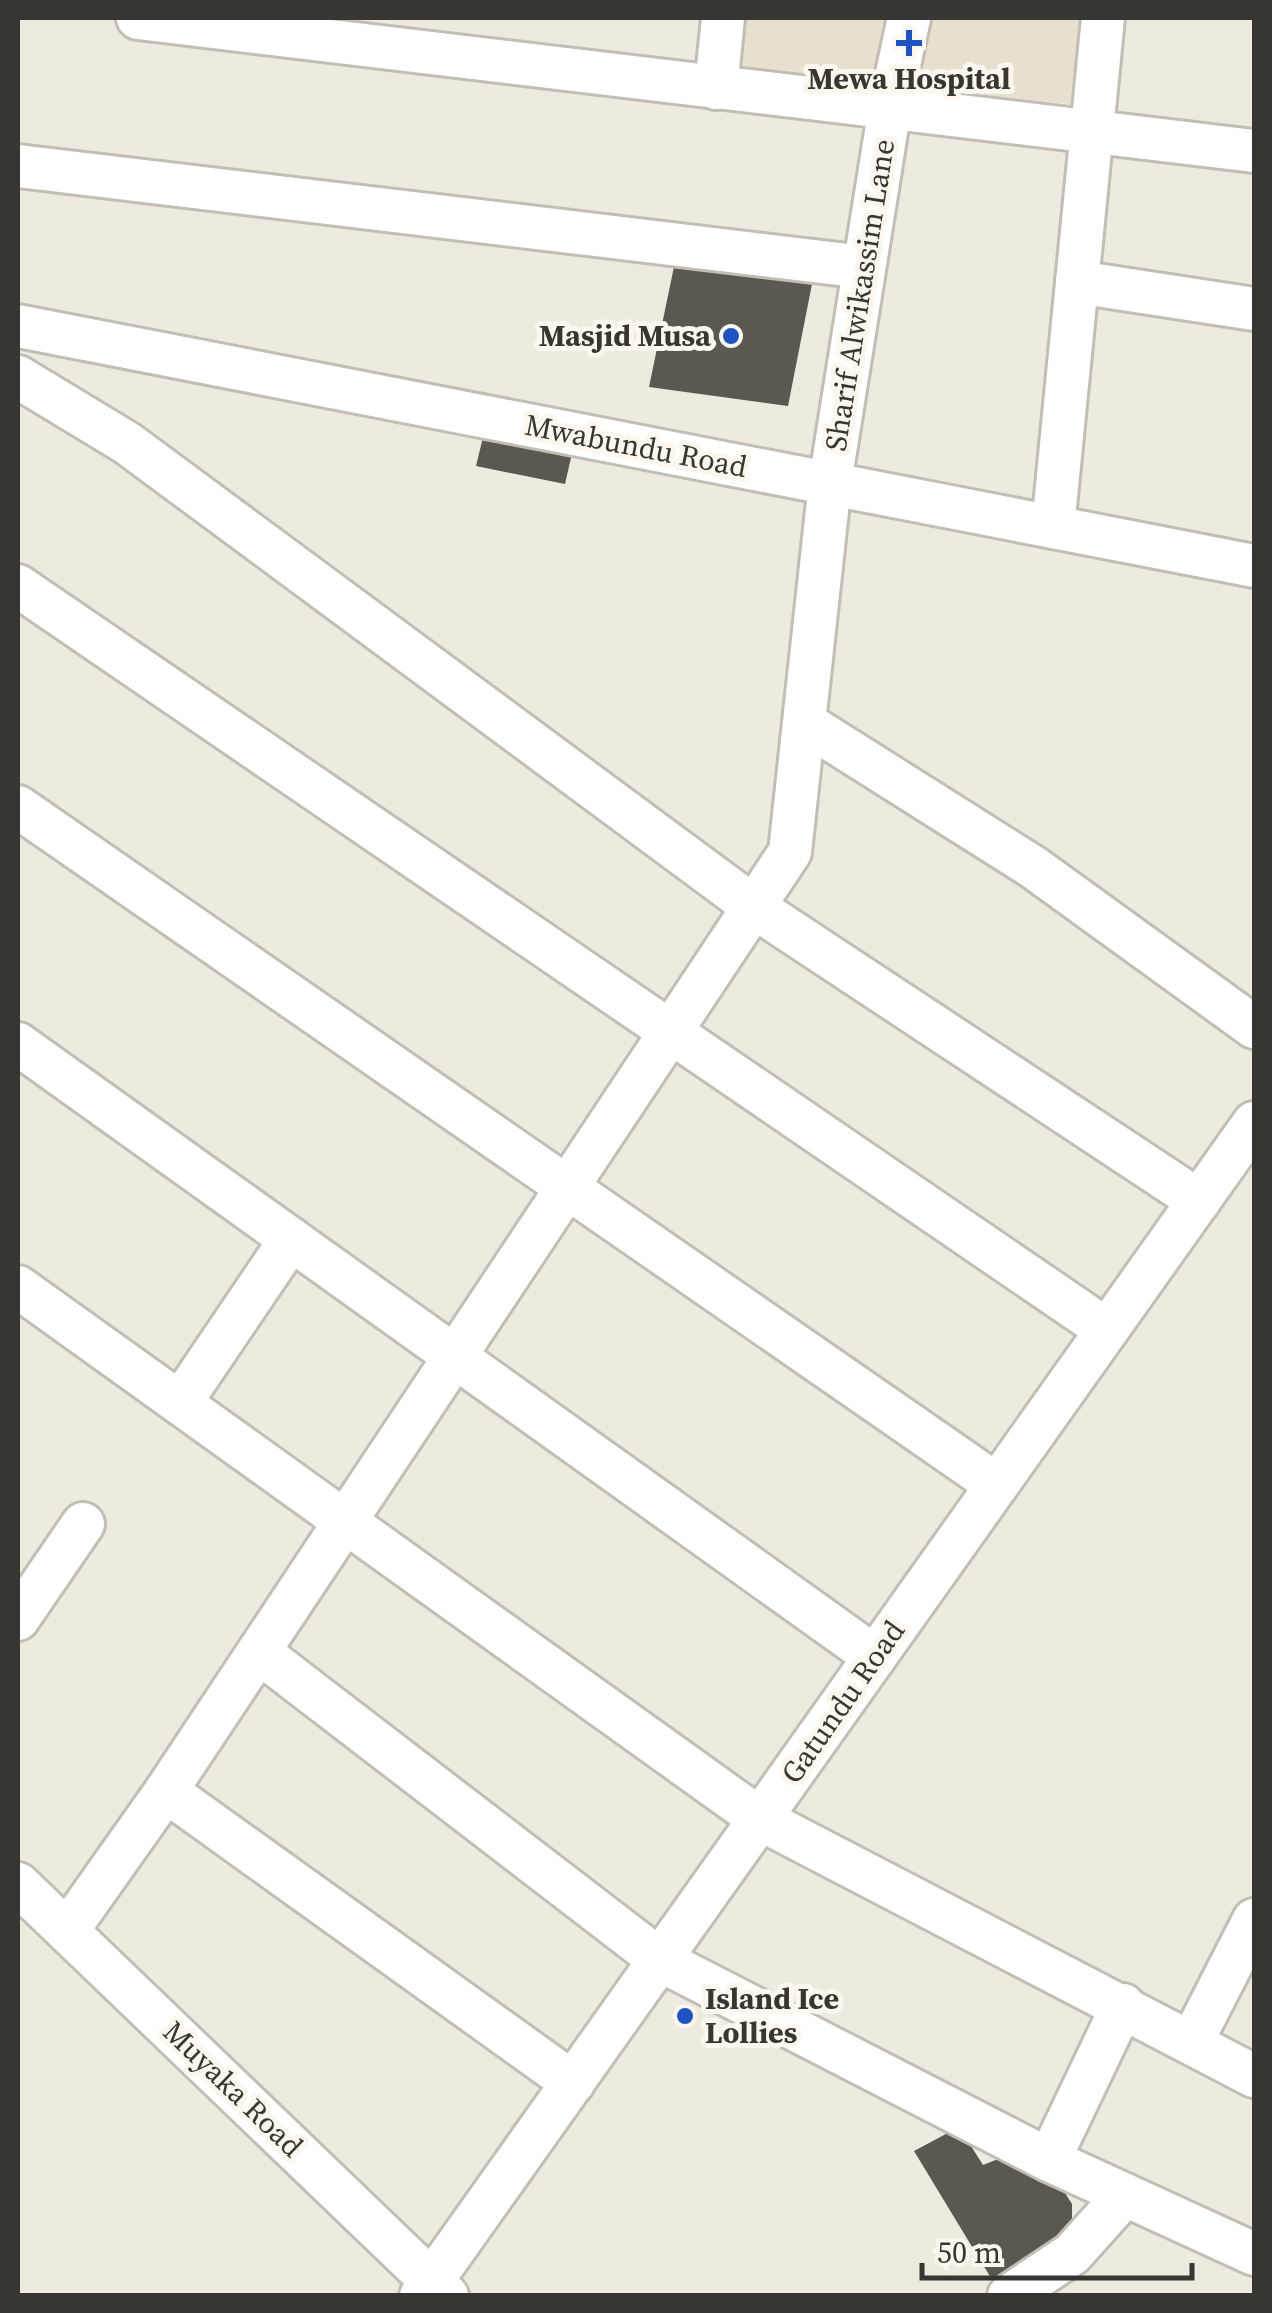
<svg xmlns="http://www.w3.org/2000/svg" width="1272" height="2313" viewBox="0 0 1272 2313" font-family="'Source Serif 4',serif">
	<style>
		.built { fill: #e7e0cf }
		.building { fill: #5b5850 }
		.lines { fill: none; stroke-linecap: round; stroke-linejoin: round }
		.street-casing { stroke: #c2beb5; stroke-width: 48 }
		.street { stroke: #fff; stroke-width: 42 }
		.poi-dot { fill: #1e53c0; stroke: #fcf7ee; stroke-width: 4 }
		.labels { text-anchor: middle; stroke-width: 10; stroke-linejoin: round; paint-order: stroke }
		.poi-label { font-size: 30px; font-weight: bold; fill: #373632; stroke: #fcf7ee }
		.street-label { font-size: 30px; fill: #373632; stroke: #fcf7ee }
	</style>
	<rect width="100%" height="100%" fill="#eeeae0"/>
	<polygon class="built" points="745,18 1080,18 1070,104 739,68"/>
	<g class="building">
		<polygon points="676,257 812,284 788,406 649,387"/>
		<polygon points="484,433 573,449 565,484 476,466"/>
		<polygon points="959,2127 983,2165 1013,2153 1053,2174 1072,2204 1072,2236 994,2283 914,2151"/>
	</g>
	<g class="lines">
		<g class="street-casing">
			<g id="street">
				<polyline points="138,18 1254,151"/>
				<polyline points="716,88 723,18"/>
				<polyline points="18,166 864,267"/>
				<polyline points="1077,282 1254,309"/>
				<polyline points="18,326 1254,566"/>
				<polyline points="18,377 127,443 754,907 1199,1201"/>
				<polyline points="1053,527 1103,18"/>
				<polyline points="18,586 1107,1330"/>
				<polyline points="805,723 1033,867 1254,1027"/>
				<polyline points="18,807 997,1485"/>
				<polyline points="18,1044 875,1657"/>
				<polyline points="18,1287 760,1819 1254,2076"/>
				<polyline points="180,1403 291,1239"/>
				<polyline points="18,1619 83,1524"/>
				<polyline points="259,1652 660,1960 1049,2160 1254,2254"/>
				<polyline points="166,1791 573,2083"/>
				<polyline points="18,1884 447,2296"/>
				<polyline points="67,1931 166,1791 790,852 830,483 890,107 909,18"/>
				<polyline points="1191,2043 1254,1920"/>
				<polyline points="1049,2160 1123,2005"/>
				<polyline points="421,2296 1254,1123"/>
				<polyline points="1009,2296 1072,2254 1125,2195"/>
			</g>
		</g>
		<use href="#street" class="street"/>
	</g>
	<g class="poi-dot">
		<path d="M904 28h10v10h10v10h-10v10h-10v-10h-10v-10h10z"/>
		<circle cx="731" cy="336" r="10"/>
		<circle cx="685" cy="2016" r="10"/>
	</g>
	<g class="labels">
		<g class="poi-label">
			<text x="909" y="89">Mewa Hospital</text>
			<text x="711" y="346" text-anchor="end">Masjid Musa</text>
			<text x="705" y="2009" text-anchor="start">Island Ice<tspan x="705" dy="34">Lollies</tspan></text>
		</g>
		<g class="street-label">
			<text transform="translate(860 295) rotate(-81)" y="10">Sharif Alwikassim Lane</text>
			<text transform="translate(636 446) rotate(11)" y="10">Mwabundu Road</text>
			<text transform="translate(843 1702) rotate(-55)" y="10">Gatundu Road</text>
			<text transform="translate(233 2089) rotate(44)" y="10">Muyaka Road</text>
		</g>
	</g>
	<rect width="1272" height="2313" fill="none" stroke="#373632" stroke-width="40"/>
	<path d="M922 2263v15h270v-15" fill="none" stroke="#373632" stroke-width="5"/>
	<text x="937" y="2263" font-size="30" fill="#373632" stroke="#fcf7ee" stroke-width="8" paint-order="stroke">50 m</text>
</svg>
